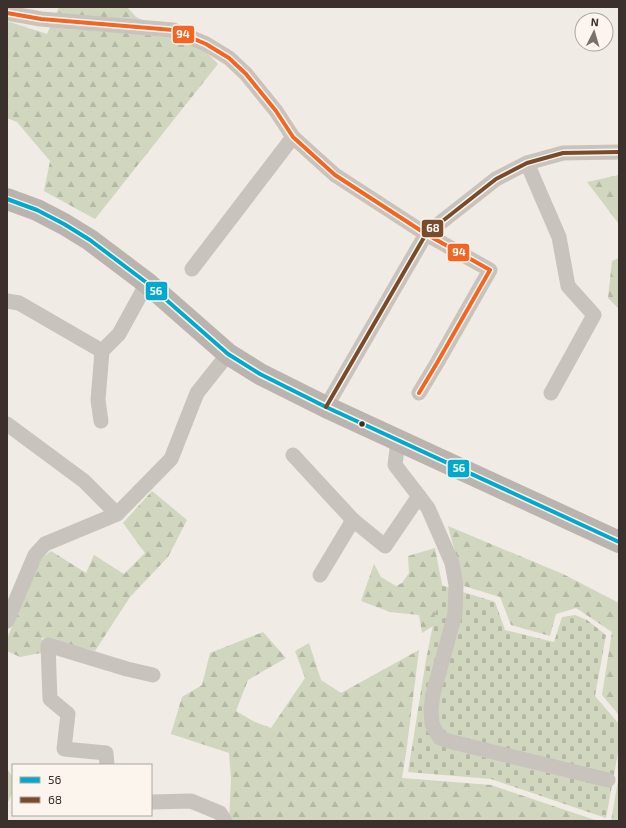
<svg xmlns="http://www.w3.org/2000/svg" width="626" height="828" viewBox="0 0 626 828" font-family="'Exo 2',sans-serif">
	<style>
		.forest { fill: url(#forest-firs) }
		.cemetery { fill: url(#cemetery-stones) }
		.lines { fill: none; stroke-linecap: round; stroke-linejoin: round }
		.minor { stroke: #c9c3be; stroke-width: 15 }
		.secondary { stroke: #bab3ae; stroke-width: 22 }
		.bus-1-casing { stroke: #fbf5ee; stroke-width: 7 }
		.bus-2-casing { stroke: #fbf5ee; stroke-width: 7 }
		.bus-3-casing { stroke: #fbf5ee; stroke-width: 7 }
		.bus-1 { stroke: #00a9ce; stroke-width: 4 }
		.bus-2 { stroke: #7a4b2a; stroke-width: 4 }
		.bus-3 { stroke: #f26522; stroke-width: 4 }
		.bus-dot { fill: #3b302b; stroke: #fbf5ee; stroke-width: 1.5 }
		.line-badge { stroke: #fbf5ee; stroke-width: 1.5 }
		.badge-label { font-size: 11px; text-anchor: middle; font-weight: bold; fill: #fff }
	</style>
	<defs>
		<pattern id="forest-firs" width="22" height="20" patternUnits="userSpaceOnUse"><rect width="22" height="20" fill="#d1d6bf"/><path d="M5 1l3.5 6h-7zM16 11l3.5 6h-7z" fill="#b4b8a4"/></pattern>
		<pattern id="cemetery-stones" width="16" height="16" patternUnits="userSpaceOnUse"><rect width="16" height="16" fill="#d1d6bf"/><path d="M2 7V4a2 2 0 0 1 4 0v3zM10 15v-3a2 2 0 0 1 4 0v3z" fill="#b4b8a4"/></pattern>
	</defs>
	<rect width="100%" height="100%" fill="#f0ebe5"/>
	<g class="forest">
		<polygon points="59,7 127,7 136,17 202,48 218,64 95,219 44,191 50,161 17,122 7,118 7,21 47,34"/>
		<polygon points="619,175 619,224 587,182"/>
		<polygon points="619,258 619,309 608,298 612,261"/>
		<polygon points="152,491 187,520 168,557 130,597 95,651 42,638 41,653 20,657 7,651 7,639 38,561 51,551 86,573 94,555 124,574 145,553 123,523"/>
		<polygon points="448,526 563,574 619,603 619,715 602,695 612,632 576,608 556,614 550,636 511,625 500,597 464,586"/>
		<polygon points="435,548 446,605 441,621 422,633 419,615 390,612 361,601 374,564 381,577 396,586 402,583 409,573 408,556"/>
		<polygon points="263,632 286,658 248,680 236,711 253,721 271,728 305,678 295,651 309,643 321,680 341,693 419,650 407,746 402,778 491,785 598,821 229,821 231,779 229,753 171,734 182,697 202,685 210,653"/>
		<path d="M 7,769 C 17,781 14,791 7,804 Z"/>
		<polygon points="619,775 619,821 611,821"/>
	</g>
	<polygon class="cemetery" points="441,585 495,602 505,630 554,642 562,617 575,615 587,620 606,635 595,696 619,724 619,747 606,818 491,779 408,772 426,660"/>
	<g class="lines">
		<g class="minor">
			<polyline points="7,13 41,19 173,30 206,44 229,58 246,74 276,111 293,137 335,175 426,234 490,270 437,363 419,393"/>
			<polyline points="527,163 559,237 568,286 594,315 551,393"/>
			<polyline points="192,269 293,137"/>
			<polyline points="7,301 19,303 102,351 119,334 147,283"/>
			<polyline points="326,407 426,234 496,179 527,163 563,153 619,152"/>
			<polyline points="101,421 98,400 102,351"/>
			<polyline points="7,424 84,481 117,514"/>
			<polyline points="398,441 395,465 428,508 452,563 456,585 455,614 433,694 431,709 432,724 440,738 452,742 608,780"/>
			<polyline points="293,455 353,520 385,546 419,496"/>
			<polyline points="320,575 353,520"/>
			<polyline points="7,621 35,555 45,544 117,514 171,459 197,393 228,354"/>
			<polyline points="107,765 106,753 64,749 68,714 50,699 48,645 127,669 153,675"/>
			<polyline points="151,802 191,801 220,813 225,821"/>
		</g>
		<polyline class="secondary" points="7,199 37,210 64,224 90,240 147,283 228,354 260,374 326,407 619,542"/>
		<g class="bus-1-casing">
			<polyline id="bus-1" points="7,199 37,210 64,224 90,240 147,283 228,354 260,374 326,407 619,542"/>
		</g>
		<g class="bus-2-casing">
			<polyline id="bus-2" points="326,407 426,234 496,179 527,163 563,153 619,152"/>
		</g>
		<g class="bus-3-casing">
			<polyline id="bus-3" points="7,13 41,19 173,30 206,44 229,58 246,74 276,111 293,137 335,175 426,234 490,270 437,363 419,393"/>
		</g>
		<use href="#bus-1" class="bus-1"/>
		<use href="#bus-2" class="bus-2"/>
		<use href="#bus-3" class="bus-3"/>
	</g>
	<circle class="bus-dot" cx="362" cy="424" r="3.5"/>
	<g class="line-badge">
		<rect x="172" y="25" width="23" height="19" rx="4" fill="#f26522"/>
		<rect x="421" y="219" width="23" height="19" rx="4" fill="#7a4b2a"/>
		<rect x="447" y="243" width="23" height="19" rx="4" fill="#f26522"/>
		<rect x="145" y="281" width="23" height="20" rx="4" fill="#00a9ce"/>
		<rect x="447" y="459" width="23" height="19" rx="4" fill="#00a9ce"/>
	</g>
	<g class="badge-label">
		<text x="183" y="38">94</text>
		<text x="433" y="232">68</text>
		<text x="459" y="256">94</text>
		<text x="156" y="295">56</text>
		<text x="459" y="472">56</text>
	</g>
	<rect width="626" height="828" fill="none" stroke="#3b302b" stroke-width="16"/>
	<rect x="12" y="764" width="140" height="52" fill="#fbf5ee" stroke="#aea6a0"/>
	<rect x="20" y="777" width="20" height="6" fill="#00a9ce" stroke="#aea6a0"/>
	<text x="48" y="784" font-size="12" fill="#3b302b">56</text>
	<rect x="20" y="797" width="20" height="6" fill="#7a4b2a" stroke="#aea6a0"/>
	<text x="48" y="804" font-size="12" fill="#3b302b">68</text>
	<g transform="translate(594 32) rotate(5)"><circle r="19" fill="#fbf5ee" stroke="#aea6a0"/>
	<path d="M0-3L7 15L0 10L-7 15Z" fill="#7a716c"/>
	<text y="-6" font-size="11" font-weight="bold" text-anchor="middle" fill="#3b302b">N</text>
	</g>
</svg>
